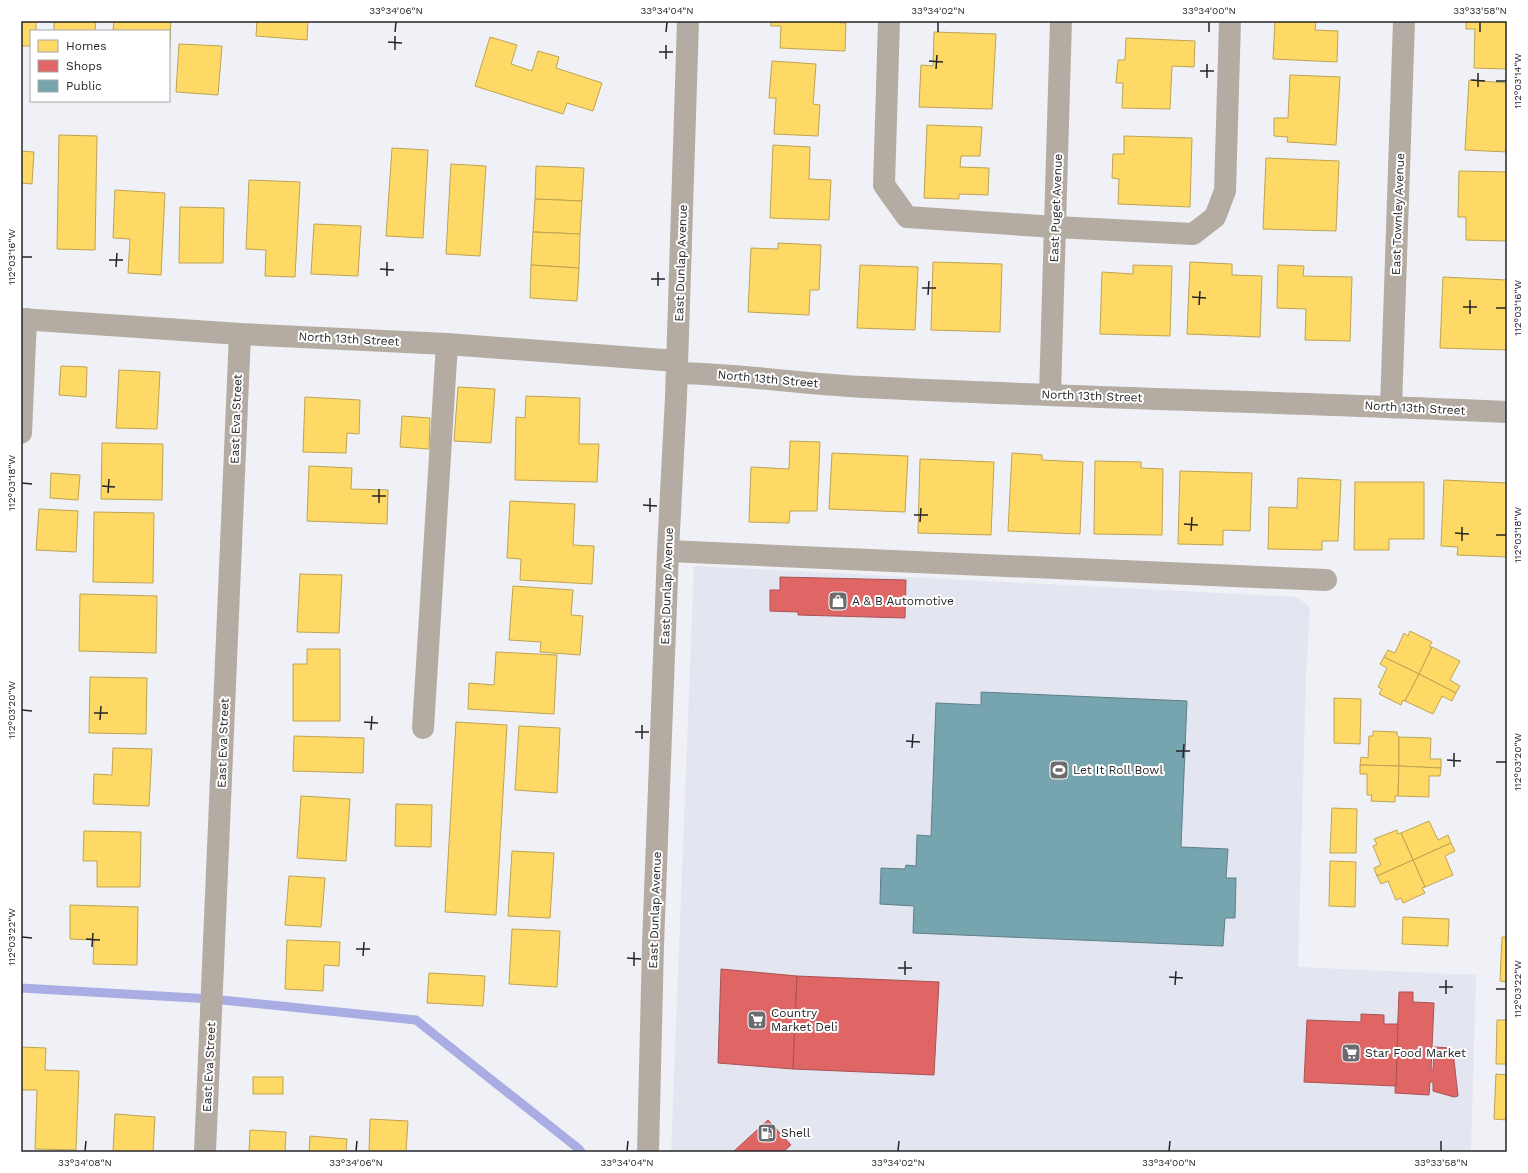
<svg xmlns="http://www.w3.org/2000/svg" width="1528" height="1173" viewBox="0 0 1528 1173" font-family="'Work Sans',sans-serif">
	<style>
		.built { fill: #e3e5f0 }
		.homes { fill: #ffd966; stroke: #bea353 }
		.shops { fill: #e06666; stroke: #a85253 }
		.public { fill: #76a5af; stroke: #5e7f86 }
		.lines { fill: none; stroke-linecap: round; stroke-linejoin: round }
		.stream { stroke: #a9ade4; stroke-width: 9 }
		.minor { stroke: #b4aca2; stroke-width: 22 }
		.ticks { fill: none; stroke: #252528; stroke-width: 1.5 }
		.labels { text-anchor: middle; stroke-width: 4; stroke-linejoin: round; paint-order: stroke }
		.street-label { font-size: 12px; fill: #252528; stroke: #fff }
		.poi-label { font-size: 12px; fill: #252528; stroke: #fff; text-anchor: start }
		.neatline { fill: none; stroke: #252528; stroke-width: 1.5 }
		.ticks-label { font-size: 10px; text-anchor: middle; fill: #252528 }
	</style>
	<rect width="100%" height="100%" fill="#f0f1f6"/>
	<polygon class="built" points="694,566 1297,597 1310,608 1306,675 1298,967 1476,975 1471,1152 671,1152"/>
	<g class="homes">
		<polygon points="21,21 36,21 36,31 31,31 31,46 21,46"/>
		<polygon points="54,21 96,21 95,31 54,31"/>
		<polygon points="114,21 171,21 169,61 169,31 113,31"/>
		<polygon points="257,21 308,21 307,40 256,36"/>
		<polygon points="771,21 828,21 828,22 846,23 845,51 780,48 781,26 771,26"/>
		<polygon points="1275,21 1316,21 1315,30 1338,31 1337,62 1273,59"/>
		<polygon points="1466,21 1507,21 1507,69 1474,68 1475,29 1466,29"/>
		<polygon points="934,32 996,34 992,109 919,107 921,65 933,66"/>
		<polygon points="490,37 517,45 511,64 532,71 538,51 559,57 556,68 602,83 593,111 567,103 563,114 475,86"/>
		<polygon points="1126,38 1195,41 1194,67 1172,66 1170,109 1122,108 1123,83 1116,83 1118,60 1125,60"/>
		<polygon points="179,44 222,46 218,95 176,92"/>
		<polygon points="772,61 816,64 813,104 820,105 818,136 774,134 776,98 769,98"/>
		<polygon points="1290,75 1340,77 1336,145 1287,142 1288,137 1274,136 1274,118 1288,118"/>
		<polygon points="1469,80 1507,83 1507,152 1465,150"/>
		<polygon points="927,125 982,127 980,156 961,156 960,167 989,168 988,195 959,194 959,199 924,198"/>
		<polygon points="59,135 97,136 95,250 57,249"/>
		<polygon points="1124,136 1192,138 1190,207 1118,204 1119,179 1112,178 1113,154 1124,154"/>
		<polygon points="773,145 810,147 809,179 831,180 829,220 770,218"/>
		<polygon points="392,148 428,150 423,238 386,236"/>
		<polygon points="21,151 34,152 32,184 21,183"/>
		<polygon points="1266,158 1339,161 1336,231 1263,229"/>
		<polygon points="451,164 486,166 480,256 446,254"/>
		<polygon points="536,166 584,168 582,201 535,199"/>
		<polygon points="1459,171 1507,172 1507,241 1466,240 1466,217 1458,217"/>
		<polygon points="249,180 300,182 295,277 265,276 266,250 246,249"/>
		<polygon points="115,190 165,193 161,275 128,273 130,239 113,238"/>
		<polygon points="535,199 582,201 580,234 533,232"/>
		<polygon points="180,207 224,208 223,263 179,263"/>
		<polygon points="314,224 361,226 358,276 311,274"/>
		<polygon points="533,232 580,234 579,268 531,265"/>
		<polygon points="778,243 821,245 819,290 810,290 809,315 748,312 751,248 778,249"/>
		<polygon points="933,262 1002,264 1000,332 931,330"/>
		<polygon points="1190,262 1232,264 1232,275 1262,276 1260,337 1187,334"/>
		<polygon points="531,265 579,268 577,301 530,298"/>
		<polygon points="860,265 918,267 915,330 857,328"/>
		<polygon points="1133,265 1172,266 1170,336 1100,334 1102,272 1133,274"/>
		<polygon points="1278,265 1304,266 1303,276 1352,277 1350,341 1305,340 1306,309 1277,308"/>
		<polygon points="1443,277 1507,280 1507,350 1440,348"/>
		<polygon points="61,366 87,367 86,397 59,395"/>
		<polygon points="119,370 160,372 157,429 116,428"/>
		<polygon points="458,387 495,389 491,443 454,441"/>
		<polygon points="526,396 580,398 579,444 599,444 597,482 515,480 516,417 525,418"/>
		<polygon points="305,397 360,400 359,434 347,433 346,453 303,452"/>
		<polygon points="402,416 430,418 429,449 400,447"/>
		<polygon points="790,441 820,442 817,511 790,511 789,523 749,522 751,467 789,469"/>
		<polygon points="102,443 163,444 162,500 101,499"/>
		<polygon points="832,453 908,456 905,512 829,509"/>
		<polygon points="1012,453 1042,455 1042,460 1083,462 1080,534 1008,531"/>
		<polygon points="920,459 994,462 991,535 918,533"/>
		<polygon points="1095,461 1141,462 1141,468 1163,469 1162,535 1094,534"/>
		<polygon points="309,466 352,468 351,489 388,490 387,524 307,521"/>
		<polygon points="1180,471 1252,473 1250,531 1223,530 1223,545 1178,544"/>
		<polygon points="51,473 80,475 78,500 50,498"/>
		<polygon points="1298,478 1341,480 1338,541 1322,541 1322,550 1268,549 1269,507 1297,508"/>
		<polygon points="1444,480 1507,483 1507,557 1457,555 1458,547 1441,546"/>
		<polygon points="1355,482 1424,482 1424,539 1389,539 1389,550 1354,550"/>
		<polygon points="510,501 575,504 573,545 594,546 592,584 520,580 521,559 507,558"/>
		<polygon points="39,509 78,511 76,552 36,550"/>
		<polygon points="94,512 154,513 153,583 93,582"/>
		<polygon points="300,574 342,575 339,633 297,632"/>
		<polygon points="513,586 573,590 571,615 583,616 580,655 540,652 541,642 509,640"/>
		<polygon points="80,594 157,596 156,653 79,651"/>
		<polygon points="1410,631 1432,642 1429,647 1432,647 1419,674 1384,657 1388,650 1395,653 1404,633 1408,636"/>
		<polygon points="1432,647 1460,661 1450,680 1460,686 1456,693 1419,674"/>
		<polygon points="307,649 340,649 340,721 293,721 293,664 307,664"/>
		<polygon points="496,652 557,655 554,714 468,709 469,683 494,685"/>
		<polygon points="1384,657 1419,674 1405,701 1403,700 1401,705 1379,694 1382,689 1378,687 1387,668 1380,664"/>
		<polygon points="1419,674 1456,693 1452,701 1442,696 1433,714 1405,701"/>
		<polygon points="90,677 147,678 146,734 89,733"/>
		<polygon points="1334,698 1361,699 1360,744 1334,743"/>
		<polygon points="456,722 507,725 496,915 445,912"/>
		<polygon points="519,726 560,728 557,793 515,790"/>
		<polygon points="1373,731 1397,732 1397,736 1399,737 1399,766 1360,765 1361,757 1368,758 1369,736 1373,736"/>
		<polygon points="294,736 364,738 363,773 293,771"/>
		<polygon points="1399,737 1431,738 1430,759 1441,759 1441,768 1399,766"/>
		<polygon points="113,748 152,749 149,806 93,804 94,774 112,775"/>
		<polygon points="1360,765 1399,766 1398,796 1395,796 1395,802 1371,801 1372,795 1367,795 1367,774 1360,774"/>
		<polygon points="1399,766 1441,768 1440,776 1429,776 1429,797 1398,796"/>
		<polygon points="301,796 350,799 346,861 297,858"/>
		<polygon points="396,804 432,805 431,847 395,846"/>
		<polygon points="1332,808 1357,809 1356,853 1330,853"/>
		<polygon points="1429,821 1438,840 1448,835 1451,843 1413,860 1401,833"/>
		<polygon points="1397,830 1398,834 1401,833 1413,860 1377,876 1374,868 1381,865 1373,846 1377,844 1374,839"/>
		<polygon points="84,831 141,832 140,887 97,887 97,861 83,861"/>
		<polygon points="1451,843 1455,851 1445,856 1453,875 1425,887 1413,860"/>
		<polygon points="512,851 554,853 550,918 508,916"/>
		<polygon points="1413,860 1425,887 1422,888 1425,893 1403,903 1401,898 1396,900 1388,881 1381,884 1377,876"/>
		<polygon points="1330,861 1356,862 1355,907 1329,906"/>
		<polygon points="289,876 325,878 321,927 285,925"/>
		<polygon points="70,905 138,907 137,965 93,964 94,940 70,939"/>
		<polygon points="1403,917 1449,919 1448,946 1402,944"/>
		<polygon points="512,929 560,931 557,987 509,984"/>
		<polygon points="1502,937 1507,937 1507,982 1500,981"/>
		<polygon points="287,940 340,942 339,966 324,965 323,991 285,989"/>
		<polygon points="429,973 485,976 483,1006 427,1003"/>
		<polygon points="1497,1020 1507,1020 1507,1064 1496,1064"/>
		<polygon points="21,1047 46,1048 45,1070 79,1071 76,1150 35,1149 37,1090 21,1090"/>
		<polygon points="1496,1074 1507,1075 1507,1120 1494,1119"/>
		<rect x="253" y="1077" width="30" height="17"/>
		<polygon points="115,1114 155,1117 153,1152 113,1152"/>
		<polygon points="370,1119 408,1121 406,1152 369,1152"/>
		<polygon points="250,1130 286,1132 285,1152 249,1152"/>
		<polygon points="310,1136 347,1139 346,1152 309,1152"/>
	</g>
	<g class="shops">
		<polygon points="780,577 906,580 905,618 798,615 798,612 770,611 770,590 780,590"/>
		<polygon points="721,969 797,976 793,1069 718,1063"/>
		<polygon points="797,976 939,982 934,1075 793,1069"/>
		<polygon points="1399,992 1413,992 1413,1002 1434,1003 1431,1070 1433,1070 1434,1047 1450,1048 1450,1051 1453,1051 1458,1096 1454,1097 1433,1091 1433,1082 1430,1082 1429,1095 1395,1093"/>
		<polygon points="1361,1014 1384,1015 1384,1024 1398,1024 1396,1086 1304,1082 1307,1020 1361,1022"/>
		<polygon points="768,1120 791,1145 783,1152 733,1152"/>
	</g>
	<polygon class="public" points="981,692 1187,701 1181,847 1228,849 1226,878 1236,878 1235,918 1225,918 1223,946 913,933 914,906 880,904 881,868 905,869 906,865 916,866 917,835 931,836 936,703 981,705"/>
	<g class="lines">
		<polyline class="stream" points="21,988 212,999 416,1020 579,1149 581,1152"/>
		<g class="minor">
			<polyline points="889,21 884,185 907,217 1055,227 1193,234 1215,217 1225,191 1230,21"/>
			<polyline points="21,319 240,334 447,344 677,361"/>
			<path d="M 677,373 C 740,374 801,384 864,387 C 1078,398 1293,402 1507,412"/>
			<polyline points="1050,395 1061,21"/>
			<polyline points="1391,407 1404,21"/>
			<polyline points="21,433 26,319"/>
			<polyline points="668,551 1326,580"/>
			<polyline points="423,728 447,344"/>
			<polyline points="205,1152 240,334"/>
			<polyline points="648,1152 653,945 668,551 676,397 688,21"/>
		</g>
	</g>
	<path class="ticks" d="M 395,32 L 396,22M 666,32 L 667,22M 938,32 L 938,22M 1209,32 L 1209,22M 1480,32 L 1480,22M 388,42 L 402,43M 395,50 L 395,36M 659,52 L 673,52M 666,59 L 666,45M 929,61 L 943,62M 936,69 L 937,55M 1200,71 L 1214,71M 1207,78 L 1207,64M 1471,80 L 1485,81M 1496,81 L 1506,81M 1478,87 L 1478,73M 22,257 L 32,257M 109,260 L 123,260M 116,267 L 117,253M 380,269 L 394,270M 387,276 L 387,262M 651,279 L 665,279M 658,286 L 658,272M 922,288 L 936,288M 928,295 L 929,281M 1192,297 L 1206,298M 1199,305 L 1200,291M 1463,307 L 1477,307M 1496,308 L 1506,308M 1470,314 L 1470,300M 22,483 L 32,484M 102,486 L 115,487M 108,493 L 109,479M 372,496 L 386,496M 379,503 L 379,489M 643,505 L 657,506M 650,512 L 650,498M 914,515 L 928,515M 920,522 L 921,508M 1184,524 L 1198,525M 1191,531 L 1192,517M 1455,533 L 1469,534M 1496,535 L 1506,535M 1462,541 L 1462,527M 22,710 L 32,711M 94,713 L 108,713M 100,720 L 101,706M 364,722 L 378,723M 371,730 L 372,716M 635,732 L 649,732M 642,739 L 642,725M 906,741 L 920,742M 912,748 L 913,734M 1176,751 L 1190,751M 1183,758 L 1184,744M 1447,760 L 1461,761M 1496,762 L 1506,762M 1454,767 L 1454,753M 22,937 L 32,938M 86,939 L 100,940M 92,947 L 93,933M 356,949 L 370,949M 363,956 L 364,942M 627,958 L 641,959M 634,966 L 634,952M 898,968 L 912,968M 905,975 L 905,961M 1169,977 L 1183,978M 1175,985 L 1176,971M 1439,987 L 1453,987M 1496,989 L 1506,989M 1446,994 L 1446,980M 85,1151 L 86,1141M 356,1151 L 357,1141M 627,1151 L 628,1141M 898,1151 L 899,1141M 1169,1151 L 1170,1141M 1441,1151 L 1441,1141"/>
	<defs>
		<g id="shop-square" transform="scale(1)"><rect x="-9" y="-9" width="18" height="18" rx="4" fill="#6c6c70" stroke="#fff"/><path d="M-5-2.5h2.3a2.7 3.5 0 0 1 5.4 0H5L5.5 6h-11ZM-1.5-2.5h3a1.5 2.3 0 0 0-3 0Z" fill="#fff"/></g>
		<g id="stadium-square" transform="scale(1)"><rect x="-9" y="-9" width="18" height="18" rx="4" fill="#6c6c70" stroke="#fff"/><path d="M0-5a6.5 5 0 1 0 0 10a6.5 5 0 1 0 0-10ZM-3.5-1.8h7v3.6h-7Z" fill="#fff"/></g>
		<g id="supermarket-square" transform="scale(1)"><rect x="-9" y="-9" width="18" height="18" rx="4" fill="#6c6c70" stroke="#fff"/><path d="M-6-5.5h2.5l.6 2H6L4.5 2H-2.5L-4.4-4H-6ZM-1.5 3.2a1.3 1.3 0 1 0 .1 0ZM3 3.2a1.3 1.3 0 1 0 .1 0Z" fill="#fff"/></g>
		<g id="fuel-square" transform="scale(1)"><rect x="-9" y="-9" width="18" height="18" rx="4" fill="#6c6c70" stroke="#fff"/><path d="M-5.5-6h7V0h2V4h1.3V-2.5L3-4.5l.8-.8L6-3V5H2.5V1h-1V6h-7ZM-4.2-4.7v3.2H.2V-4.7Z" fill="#fff"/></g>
	</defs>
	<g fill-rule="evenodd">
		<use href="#shop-square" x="838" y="601"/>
		<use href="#stadium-square" x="1059" y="770"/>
		<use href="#supermarket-square" x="757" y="1020"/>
		<use href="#supermarket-square" x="1351" y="1053"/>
		<use href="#fuel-square" x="767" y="1133"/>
	</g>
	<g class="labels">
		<g class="street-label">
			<text transform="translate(1056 208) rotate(-88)" y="4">East Puget Avenue</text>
			<text transform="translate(1398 214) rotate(-88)" y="4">East Townley Avenue</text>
			<text transform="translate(681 263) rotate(-88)" y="4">East Dunlap Avenue</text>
			<text transform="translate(349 339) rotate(3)" y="4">North 13th Street</text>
			<text transform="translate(768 379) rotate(5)" y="4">North 13th Street</text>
			<text transform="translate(1092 396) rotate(2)" y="4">North 13th Street</text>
			<text transform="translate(1415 408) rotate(3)" y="4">North 13th Street</text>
			<text transform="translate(236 419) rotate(-88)" y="4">East Eva Street</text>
			<text transform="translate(667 586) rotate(-88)" y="4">East Dunlap Avenue</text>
			<text transform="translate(223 743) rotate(-88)" y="4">East Eva Street</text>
			<text transform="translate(655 910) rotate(-88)" y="4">East Dunlap Avenue</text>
			<text transform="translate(209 1067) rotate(-87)" y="4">East Eva Street</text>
		</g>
		<g class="poi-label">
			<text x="852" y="605">A &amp; B Automotive</text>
			<text x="1073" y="774">Let It Roll Bowl</text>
			<text x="771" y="1017">Country<tspan x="771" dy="14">Market Deli</tspan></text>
			<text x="1365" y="1057">Star Food Market</text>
			<text x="781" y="1137">Shell</text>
		</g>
	</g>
	<rect width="1528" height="1173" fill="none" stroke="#ffffff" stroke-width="44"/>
	<rect x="30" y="30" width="140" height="72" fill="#ffffff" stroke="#a8a8a9"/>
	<rect x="38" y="40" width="20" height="12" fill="#ffd966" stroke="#a8a8a9"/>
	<text x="66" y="50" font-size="12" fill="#252528">Homes</text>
	<rect x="38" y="60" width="20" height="12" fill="#e06666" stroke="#a8a8a9"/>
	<text x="66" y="70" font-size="12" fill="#252528">Shops</text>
	<rect x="38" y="80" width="20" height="12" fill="#76a5af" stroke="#a8a8a9"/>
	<text x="66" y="90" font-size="12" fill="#252528">Public</text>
	<rect x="22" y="22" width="1484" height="1129" class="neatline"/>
	<g class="ticks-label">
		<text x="396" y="14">33°34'06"N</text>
		<text x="667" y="14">33°34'04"N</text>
		<text x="938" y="14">33°34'02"N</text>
		<text x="1209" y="14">33°34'00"N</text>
		<text x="1480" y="14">33°33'58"N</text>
		<text transform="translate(1517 81) rotate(-90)" y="4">112°03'14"W</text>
		<text transform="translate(11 257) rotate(-90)" y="4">112°03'16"W</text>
		<text transform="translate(1517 308) rotate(-90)" y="4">112°03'16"W</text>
		<text transform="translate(11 483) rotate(-90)" y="4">112°03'18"W</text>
		<text transform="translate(1517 535) rotate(-90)" y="4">112°03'18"W</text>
		<text transform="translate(11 710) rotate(-90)" y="4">112°03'20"W</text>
		<text transform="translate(1517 762) rotate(-90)" y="4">112°03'20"W</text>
		<text transform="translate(11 937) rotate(-90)" y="4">112°03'22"W</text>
		<text transform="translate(1517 989) rotate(-90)" y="4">112°03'22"W</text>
		<text x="85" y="1166">33°34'08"N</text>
		<text x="356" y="1166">33°34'06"N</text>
		<text x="627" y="1166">33°34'04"N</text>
		<text x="898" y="1166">33°34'02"N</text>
		<text x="1169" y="1166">33°34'00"N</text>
		<text x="1441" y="1166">33°33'58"N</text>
	</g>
</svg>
